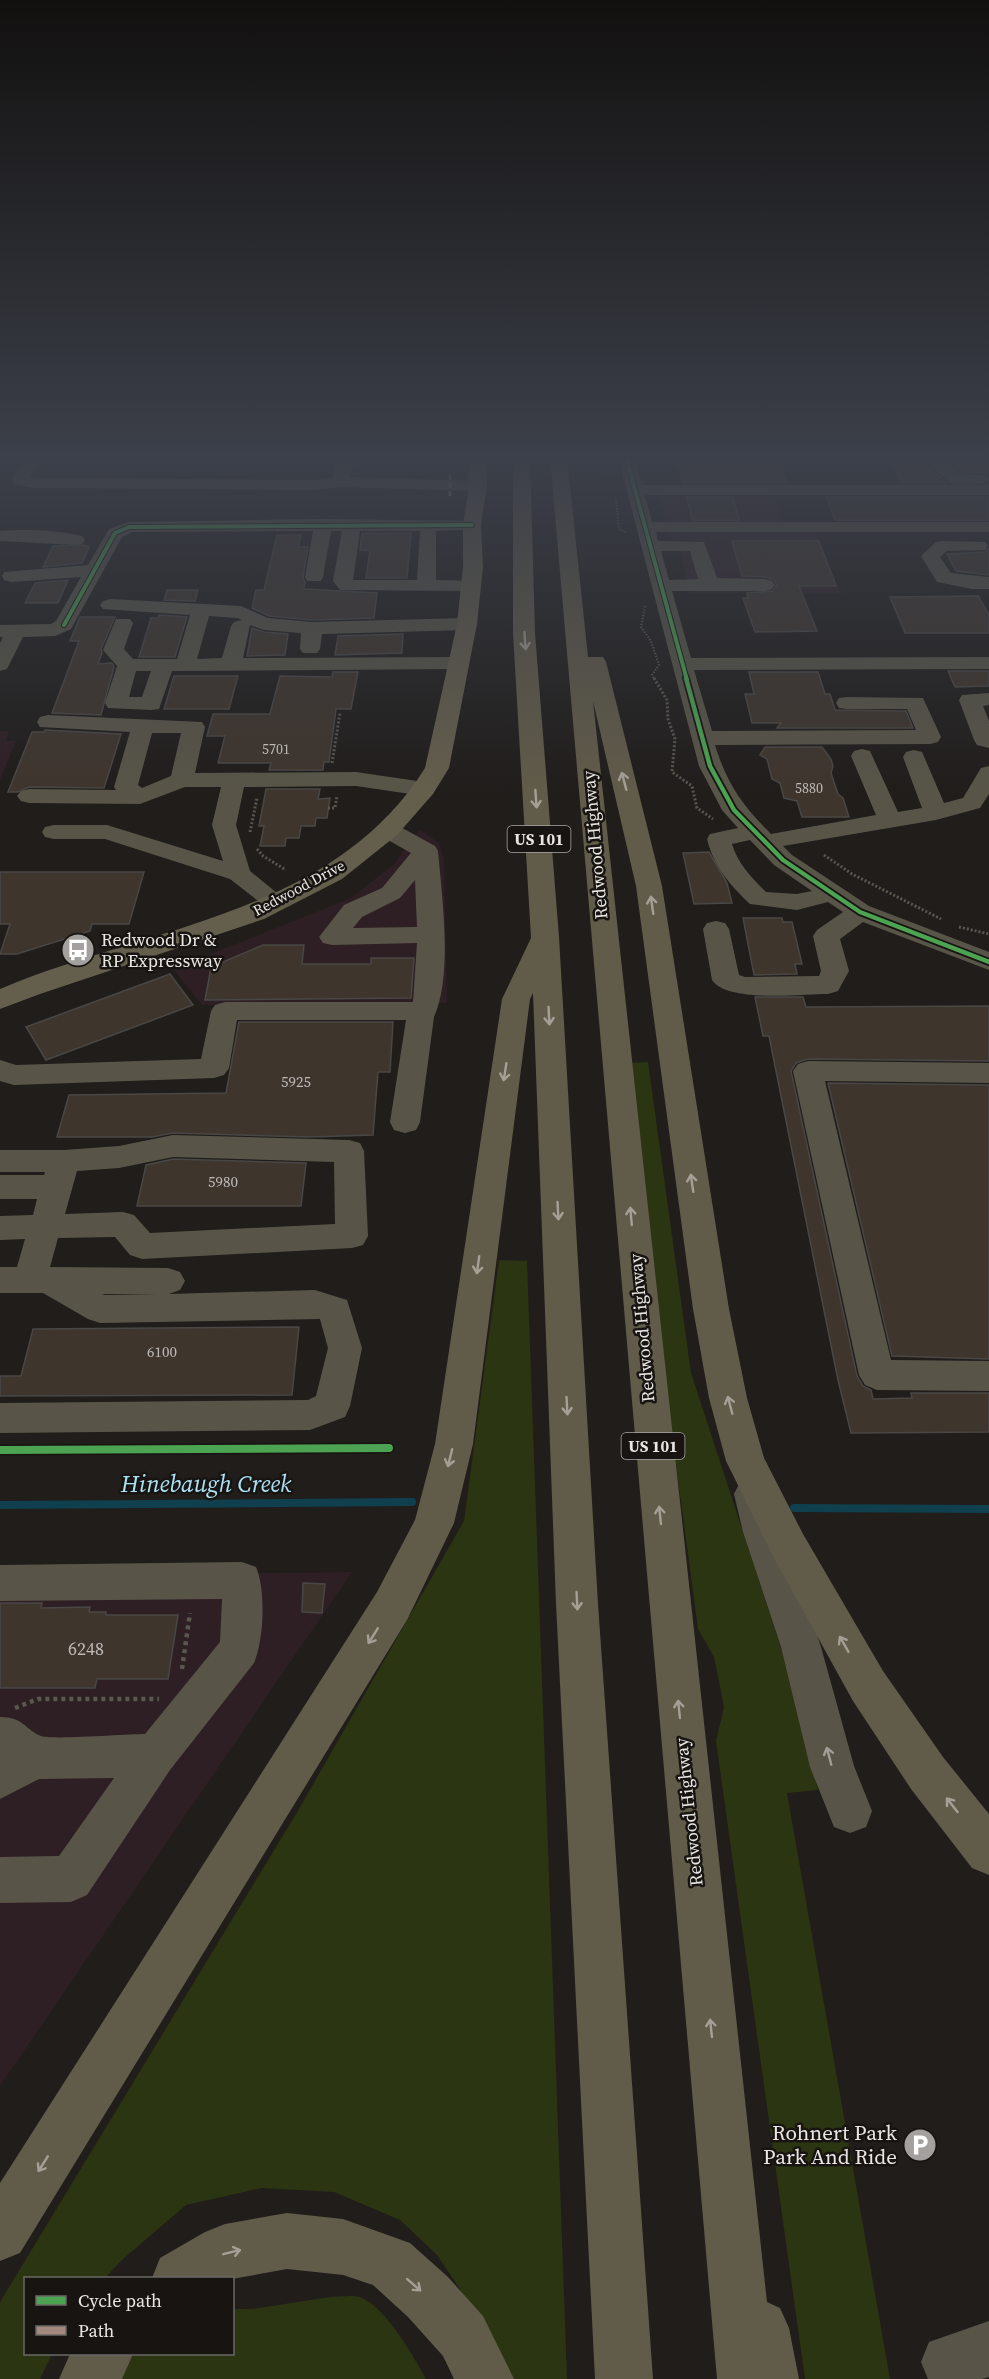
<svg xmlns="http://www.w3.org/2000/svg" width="989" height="2379" viewBox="0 0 989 2379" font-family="'Source Serif 4',serif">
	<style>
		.commercial { fill: #2e1f25 }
		.green { fill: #2b3511 }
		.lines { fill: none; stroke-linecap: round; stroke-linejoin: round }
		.stream { stroke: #103f4d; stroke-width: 8 }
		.building { fill: #3e352d; stroke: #494745; stroke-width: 1.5 }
		.path-far2 { stroke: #5a574f; stroke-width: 2; stroke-dasharray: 1.5 1.5; stroke-linecap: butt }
		.path-far1 { stroke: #5a574f; stroke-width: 3; stroke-dasharray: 2 2; stroke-linecap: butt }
		.path { stroke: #5a574f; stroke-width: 4.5; stroke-dasharray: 4 4; stroke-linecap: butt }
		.minor { fill: #585548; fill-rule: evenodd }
		.major { fill: #645e4c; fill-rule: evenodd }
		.highway { fill: #615b49; fill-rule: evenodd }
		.quiet { stroke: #a5887d; stroke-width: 3; stroke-dasharray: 5 3; stroke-linecap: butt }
		.cycleway-far2-casing { stroke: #171411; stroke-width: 6 }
		.cycleway-far1-casing { stroke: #171411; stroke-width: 8 }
		.cycleway-casing { stroke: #171411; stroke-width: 11 }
		.cycleway-far2 { stroke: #4ca352; stroke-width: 4 }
		.cycleway-far1 { stroke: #4ca352; stroke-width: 4.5 }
		.cycleway { stroke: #4ca352; stroke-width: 8 }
		.oneway { stroke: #a5a096 }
		.oneway2 { stroke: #a09e96 }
		.labels { text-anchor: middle; stroke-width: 5; stroke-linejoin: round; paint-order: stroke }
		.far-number-label { font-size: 14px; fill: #bebab6 }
		.far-street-label { font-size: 15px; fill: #e9e6e4; stroke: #171411 }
		.number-label { font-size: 15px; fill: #bebab6 }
		.shield { fill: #171411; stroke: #aaa7a5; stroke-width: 1.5 }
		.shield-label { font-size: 16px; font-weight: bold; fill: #e9e6e4 }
		.street-label { font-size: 18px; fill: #e9e6e4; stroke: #171411 }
		.poi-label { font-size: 18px; fill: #e9e6e4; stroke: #171411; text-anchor: start }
		.near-number-label { font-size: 18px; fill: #bebab6 }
		.near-poi-label { font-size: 21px; fill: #e9e6e4; stroke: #171411; text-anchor: end }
		.near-water-label { font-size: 24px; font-style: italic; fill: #ace2f7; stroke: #171411 }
	</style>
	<rect width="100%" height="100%" fill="#201d1b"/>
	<g class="commercial">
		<polygon points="658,489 772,489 783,522 811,522 841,593 690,593 680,551 669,534"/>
		<polygon points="0,731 9,731 6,741 16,741 0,780"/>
		<polygon points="419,829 439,843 444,859 447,1003 202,1005 173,969 351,898 394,864"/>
		<polygon points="352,1572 0,2086 0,1576"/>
	</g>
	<g class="green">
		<polygon points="648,1062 691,1373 782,1651 818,1790 787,1793 890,2379 805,2379 716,1741 724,1707 714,1657 698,1629 663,1366 628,1063"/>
		<polygon points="499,1260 527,1261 567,2379 506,2379 493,2338 437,2255 400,2220 334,2192 262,2188 186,2205 123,2259 105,2278 26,2278 26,2354 52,2354 40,2379 0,2379 0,2302 296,1814 464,1521"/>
		<path d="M 330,2297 C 339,2297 351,2295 359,2297 C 383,2303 415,2358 426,2379 L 115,2379 L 134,2354 L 232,2354 L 233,2309 L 252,2309 Z"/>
	</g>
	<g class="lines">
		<g class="stream">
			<polyline points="0,1505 412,1502"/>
			<polyline points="794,1508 989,1509"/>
		</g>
	</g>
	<g class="building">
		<polygon points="677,457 777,457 787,483 683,483"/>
		<polygon points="889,457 916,457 922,468 930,467 946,483 902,483"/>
		<polygon points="989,457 989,473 961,472 953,464"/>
		<polygon points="687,497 733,497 739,520 692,520"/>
		<polygon points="826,497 989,497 989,520 835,520"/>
		<polygon points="362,533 411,533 407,578 366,578 370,550 360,550"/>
		<polygon points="277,535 301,535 298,547 308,547 303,577 305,582 304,589 377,593 374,618 312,620 269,616 252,608 256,590 264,590"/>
		<polygon points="732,541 819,541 836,586 799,586 817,631 755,632 743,598 748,598 747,593 773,591 777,585 774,580 766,577 742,576"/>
		<polygon points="84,545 89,547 82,563 43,567 53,546"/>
		<polygon points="989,548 989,575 956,571 947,554 985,552"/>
		<polygon points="68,580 58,603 25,603 35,583"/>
		<polygon points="167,590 198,590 195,601 164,600"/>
		<polygon points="978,596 989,615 989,633 905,633 890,597"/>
		<polygon points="159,615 187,617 175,657 139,657 151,618 158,618"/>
		<polygon points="80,617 115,617 101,649 102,653 98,664 112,663 114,667 101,715 52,713 79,641 70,641"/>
		<polygon points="252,628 264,632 288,634 285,655 247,656"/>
		<polygon points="403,634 402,653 335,655 338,636"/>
		<polygon points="948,671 989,671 989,686 955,687"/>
		<polygon points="333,672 358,672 351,709 336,709 329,762 324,762 323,770 269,770 271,763 218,763 225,736 207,736 213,714 270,714 280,676 332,677"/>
		<polygon points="749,672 818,672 825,694 830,694 835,710 906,711 913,728 777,728 781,723 752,723 745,694 754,694"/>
		<polygon points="174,676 238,676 229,709 164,709"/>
		<polygon points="45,730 121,734 104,788 29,787 18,792 8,792 32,732 44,732"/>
		<polygon points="765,747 822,747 831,759 833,766 831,773 838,794 843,798 849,817 802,817 797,801 784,798 780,783 772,779 767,759 760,755"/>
		<polygon points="266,789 320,789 318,799 330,798 327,818 316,818 315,826 301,826 299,838 286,838 285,846 260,846 264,826 259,826"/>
		<polygon points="709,852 727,883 732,903 694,904 683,853"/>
		<polygon points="0,872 144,872 129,924 92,924 90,931 17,954 0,954 10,924 0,924"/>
		<polygon points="743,918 782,918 783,922 792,922 802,964 795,964 797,974 754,975"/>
		<polygon points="263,945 304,945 302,964 371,964 371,958 414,958 411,998 205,1000 211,967"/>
		<polygon points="170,974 193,1005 46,1060 26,1027"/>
		<polygon points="755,997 803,997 806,1007 989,1006 989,1061 808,1059 796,1063 791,1071 857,1376 863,1386 871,1390 873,1399 912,1398 911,1393 989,1393 989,1432 851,1433 838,1380 769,1036 763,1036"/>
		<polygon points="239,1022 393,1022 390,1072 378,1072 373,1135 309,1137 173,1133 152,1137 57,1137 69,1095 226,1093"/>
		<polygon points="828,1083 989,1085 989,1359 892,1356"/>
		<polygon points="173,1159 306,1163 301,1206 137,1206 146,1165"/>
		<polygon points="299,1327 292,1395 0,1396 0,1376 21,1376 33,1329"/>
		<polygon points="303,1583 325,1584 322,1613 302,1612"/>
		<polygon points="0,1603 42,1603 41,1608 90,1607 89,1612 106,1612 106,1615 178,1615 168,1679 97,1679 95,1688 0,1688"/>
	</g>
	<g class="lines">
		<g class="path-far2">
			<polyline points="608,464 603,469 611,475"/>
			<polyline points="616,499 619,529 626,532"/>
			<polyline points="645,606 641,627 651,641 659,665 652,675 655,680"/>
		</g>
		<g class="path-far1">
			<polyline points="654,678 667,700 668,719 675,739 672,772 692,786 697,808 713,819"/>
			<polyline points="332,763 340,713"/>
			<polyline points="328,808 335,808 337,796"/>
			<polyline points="250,832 257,798"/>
			<polyline points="257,849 263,856 286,870"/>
			<polyline points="824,855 852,874 941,919"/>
			<polyline points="959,927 989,934"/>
		</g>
		<g class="path">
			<polyline points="182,1669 190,1613"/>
			<polyline points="15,1708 38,1699 159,1699"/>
		</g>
		<g class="minor">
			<polygon points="26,457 42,457 30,477 35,478 313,480 333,478 338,457 354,457 350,477 478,481 484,482 487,486 484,490 478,491 341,487 313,490 35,488 14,484 12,480"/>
			<path d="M 618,457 L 634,457 L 642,485 L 989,485 L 989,495 L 645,495 L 652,522 L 989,522 L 989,532 L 656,532 L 658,541 L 704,542 L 717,578 L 765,579 L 772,581 L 775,585 L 772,589 L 765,591 L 672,591 L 691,658 L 989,657 L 989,669 L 694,670 L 712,731 L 916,730 L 907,709 L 847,709 L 839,708 L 836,703 L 839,698 L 847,697 L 923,698 L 941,737 L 938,742 L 930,744 L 715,745 C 727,784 742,805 771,834 L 876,815 L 851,756 L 854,751 L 862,749 L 870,751 L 898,812 L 922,808 L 903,757 L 906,752 L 914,750 L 922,752 L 944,803 L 963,798 L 981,768 L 989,766 L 989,794 L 980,808 L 936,820 L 783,846 L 792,855 L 869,906 L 989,952 L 989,970 L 863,922 L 840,939 L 849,971 L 838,991 L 828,994 C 802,994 727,1003 712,980 L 703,929 L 707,923 L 716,921 L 725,923 L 729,929 L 739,975 L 745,977 L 819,976 L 821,971 L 813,936 L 817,930 L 843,912 L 828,902 L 797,910 L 750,904 C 730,885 714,867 707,839 L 710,834 L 738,828 L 722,810 L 699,766 ZM 661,551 L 690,551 L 698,579 L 669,580 ZM 750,840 L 774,865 L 812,891 L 797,894 L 766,892 C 751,877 738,864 732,844 Z"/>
			<path d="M 809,457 L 862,457 C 855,465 816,465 809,457 Z"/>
			<polygon points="931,457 962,457 960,460 949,463 960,474 988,475 989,481 982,484 950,483 931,465 929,461"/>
			<path d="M 323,519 L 478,521 L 481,525 L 478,529 L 436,531 L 436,580 L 478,581 L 481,585 L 478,589 L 471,591 L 340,590 L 333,581 L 342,531 L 331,531 L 323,577 L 321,581 L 307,581 L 305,577 L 313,531 L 132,532 L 122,537 L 71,629 L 55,636 L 23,637 L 7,669 L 0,671 L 0,643 L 3,637 L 0,637 L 0,625 L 51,624 L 56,621 L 81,577 L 11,582 L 4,580 L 2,576 L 4,572 L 88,565 L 109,529 L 129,522 ZM 360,531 L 420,531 L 417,580 L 353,580 Z"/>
			<path d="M 0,531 C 26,529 57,530 82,536 L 85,540 L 82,544 L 76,545 L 2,541 L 0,541 Z"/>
			<polygon points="942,541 985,542 988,546 985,550 947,551 940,557 951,573 989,577 989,589 972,589 937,582 921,556 936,542"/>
			<path d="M 110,599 L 241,606 L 268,618 L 312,622 L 467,618 L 474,620 L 477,624 L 474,628 L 467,630 L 322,634 L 320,649 L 317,653 L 303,653 L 300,649 L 301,633 L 264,630 L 250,625 L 243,658 L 458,657 L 465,659 L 468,663 L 465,667 L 458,669 L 172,671 L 159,709 L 151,710 L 108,708 L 105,703 L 117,666 L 103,650 L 116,619 L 130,619 L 133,623 L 124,649 L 133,659 L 177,659 L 190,615 L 103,609 L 100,605 L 103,601 ZM 209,616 L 237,618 L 242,620 L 234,622 L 231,626 L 222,658 L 197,659 ZM 136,671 L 151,671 L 142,697 L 129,697 Z"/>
			<polygon points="989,693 989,705 983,706 989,721 989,748 977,745 974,740 959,700 962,695"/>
			<path d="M 48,715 L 202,722 L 205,727 L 195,773 L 356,772 L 424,782 L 432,784 L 436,789 L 432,794 L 424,796 L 356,786 L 244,787 L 236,825 L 250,871 L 288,902 L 284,907 L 275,910 L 266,907 L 230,879 L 105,839 L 54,839 L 45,837 L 42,832 L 45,827 L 54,825 L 107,825 L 223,861 L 212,825 L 221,787 L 185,787 L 140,804 L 29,803 L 21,801 L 17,796 L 21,791 L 29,789 L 116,790 L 114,787 L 130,732 L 40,727 L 37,722 L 40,717 ZM 152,733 L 181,733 L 171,776 L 142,788 L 138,785 Z"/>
			<path d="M 388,823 L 397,825 L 435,846 L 438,851 C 442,897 453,975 434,1017 L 420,1122 L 416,1130 L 405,1133 L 394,1130 L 390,1122 L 406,1020 L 237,1020 L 229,1068 L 224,1075 L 214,1078 L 14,1085 L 0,1081 L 0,1060 L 16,1065 L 201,1059 L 211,1011 L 215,1005 L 225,1002 L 413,1002 L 417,943 L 332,945 L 323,943 L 319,937 L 344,905 L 382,888 L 411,853 L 379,835 L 376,830 L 379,825 ZM 415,880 L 417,927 L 353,928 L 362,917 L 400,898 Z"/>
			<polygon points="808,1061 989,1063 989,1083 825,1081 891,1360 989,1361 989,1391 877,1390 865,1385 859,1375 793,1071 798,1064"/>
			<path d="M 173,1135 L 349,1140 L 360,1143 L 364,1151 L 368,1236 L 363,1245 L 352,1248 L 142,1259 L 130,1255 L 115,1237 L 58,1238 L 50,1267 L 168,1268 L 180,1272 L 185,1281 L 180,1290 L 169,1294 L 315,1290 L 347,1300 L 362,1348 L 350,1406 L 345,1417 L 310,1430 L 0,1433 L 0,1403 L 308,1400 L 316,1396 L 328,1348 L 320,1319 L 100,1323 L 88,1319 L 43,1293 L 0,1293 L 0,1267 L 17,1267 L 25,1239 L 0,1240 L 0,1216 L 33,1215 L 37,1199 L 0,1199 L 0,1175 L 44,1175 L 45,1172 L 0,1172 L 0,1150 L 64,1150 L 119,1146 ZM 173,1157 L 334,1162 L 335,1224 L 150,1233 L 134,1215 L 123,1212 L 65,1214 L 77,1171 L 119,1168 ZM 102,1294 L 158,1294 L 105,1295 Z"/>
			<polygon points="753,1477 766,1482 821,1647 854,1766 872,1811 866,1827 850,1833 834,1827 810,1767 781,1647 743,1532 734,1494 740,1482"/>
			<path d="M 242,1562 L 256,1567 C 266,1590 264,1640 254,1663 L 170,1770 L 87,1895 L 71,1902 L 0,1903 L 0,1857 L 59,1856 L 114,1778 L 39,1779 L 0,1799 L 0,1717 C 24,1717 24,1729 41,1736 C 51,1740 128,1734 145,1734 L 220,1642 L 222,1599 L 0,1601 L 0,1565 Z"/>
			<polygon points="989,2321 989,2377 982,2379 928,2379 921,2362 929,2342"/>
		</g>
		<path class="major" d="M 469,457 L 487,457 L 487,486 L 481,525 L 483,567 L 477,624 L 449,768 L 433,794 L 397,835 L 342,879 L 264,919 L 40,994 L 0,1009 L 0,989 C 146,927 333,915 425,768 L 457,624 L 463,567 L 463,525 L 469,486 Z"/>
		<g class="highway">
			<polygon points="513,457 530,457 535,633 559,937 598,1604 653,2379 595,2379 556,1604 533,993 530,999 473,1444 454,1523 407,1620 20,2253 0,2261 0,2183 377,1592 415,1520 435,1444 502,999 531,938 513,633"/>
			<polygon points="550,457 567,457 588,657 603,657 606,662 662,886 729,1309 747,1398 764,1458 803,1534 883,1671 943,1757 989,1814 989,1875 972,1868 911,1789 853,1701 775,1560 726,1461 709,1398 693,1309 636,886 593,701 767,2302 780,2308 789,2328 799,2379 717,2379"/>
			<polygon points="287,2213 343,2219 410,2243 448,2277 483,2316 514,2379 454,2379 443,2356 408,2317 373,2285 343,2275 287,2269 232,2279 152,2278 160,2258 205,2232 225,2224"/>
			<polygon points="70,2354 133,2354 122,2379 59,2379"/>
		</g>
		<polyline class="quiet" points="450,475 450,496"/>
		<g class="cycleway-far2-casing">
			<g id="cycleway-far2">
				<polyline points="626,457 687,680"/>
				<polyline points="64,625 115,533 129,527 472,525"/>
			</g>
		</g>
		<g class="cycleway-far1-casing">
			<polyline id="cycleway-far1" points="686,678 710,766 734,810 783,860 860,912 989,962"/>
		</g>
		<g class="cycleway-casing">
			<polyline id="cycleway" points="0,1450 389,1448"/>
		</g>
		<use href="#cycleway-far2" class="cycleway-far2"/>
		<use href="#cycleway-far1" class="cycleway-far1"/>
		<use href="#cycleway" class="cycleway"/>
	</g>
	<defs><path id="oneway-shaft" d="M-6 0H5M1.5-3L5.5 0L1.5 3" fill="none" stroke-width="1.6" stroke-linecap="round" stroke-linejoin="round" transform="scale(1.5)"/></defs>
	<g class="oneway">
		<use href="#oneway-shaft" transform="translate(525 641) rotate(86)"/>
		<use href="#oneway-shaft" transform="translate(624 781) rotate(-105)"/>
		<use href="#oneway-shaft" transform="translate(536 799) rotate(86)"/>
		<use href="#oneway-shaft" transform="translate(652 905) rotate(-98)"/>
		<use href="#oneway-shaft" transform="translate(549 1016) rotate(87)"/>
		<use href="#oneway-shaft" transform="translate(505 1072) rotate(99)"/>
		<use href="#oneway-shaft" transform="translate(692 1183) rotate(-98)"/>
		<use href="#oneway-shaft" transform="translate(558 1211) rotate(87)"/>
		<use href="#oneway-shaft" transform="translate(631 1216) rotate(-95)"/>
		<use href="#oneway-shaft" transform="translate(478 1265) rotate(98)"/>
		<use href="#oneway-shaft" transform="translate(730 1405) rotate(-105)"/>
		<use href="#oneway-shaft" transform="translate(567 1406) rotate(87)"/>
		<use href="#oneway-shaft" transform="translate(450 1458) rotate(104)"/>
		<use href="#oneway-shaft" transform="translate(660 1515) rotate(-96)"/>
		<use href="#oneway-shaft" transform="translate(577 1601) rotate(87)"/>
		<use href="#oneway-shaft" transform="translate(373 1636) rotate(122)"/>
		<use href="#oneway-shaft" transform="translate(844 1644) rotate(-120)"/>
		<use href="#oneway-shaft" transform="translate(679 1709) rotate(-96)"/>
		<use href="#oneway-shaft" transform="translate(952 1805) rotate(-128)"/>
		<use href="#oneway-shaft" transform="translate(711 2028) rotate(-96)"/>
		<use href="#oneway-shaft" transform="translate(43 2164) rotate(122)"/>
		<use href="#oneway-shaft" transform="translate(232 2252) rotate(-14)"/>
		<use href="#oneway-shaft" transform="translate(414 2285) rotate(41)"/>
	</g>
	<use class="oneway2" href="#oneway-shaft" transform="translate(829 1756) rotate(-105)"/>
	<linearGradient id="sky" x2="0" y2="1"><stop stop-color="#12100f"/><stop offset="0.58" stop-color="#3c404a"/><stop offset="1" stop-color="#3c404a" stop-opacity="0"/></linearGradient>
	<rect width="989" height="790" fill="url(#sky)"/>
	<defs>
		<g id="bus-disc" transform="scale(1.725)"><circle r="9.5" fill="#a3a09e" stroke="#171411"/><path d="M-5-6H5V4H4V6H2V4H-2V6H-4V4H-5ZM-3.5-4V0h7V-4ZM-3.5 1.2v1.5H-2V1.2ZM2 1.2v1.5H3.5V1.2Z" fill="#fff"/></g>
		<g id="parking-disc" transform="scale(1.725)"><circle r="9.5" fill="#a3a09e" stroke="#171411"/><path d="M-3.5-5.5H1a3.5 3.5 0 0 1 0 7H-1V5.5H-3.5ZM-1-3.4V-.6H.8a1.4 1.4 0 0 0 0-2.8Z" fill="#fff"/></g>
	</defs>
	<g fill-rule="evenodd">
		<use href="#bus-disc" x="78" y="950"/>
		<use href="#parking-disc" x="920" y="2145"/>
	</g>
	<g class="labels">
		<g class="far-number-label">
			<text x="276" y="754">5701</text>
			<text x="809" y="793">5880</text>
		</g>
		<g class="far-street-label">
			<text transform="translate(299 888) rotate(-28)" y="5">Redwood Drive</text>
		</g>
		<g class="number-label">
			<text x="296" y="1087">5925</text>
			<text x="223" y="1187">5980</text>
			<text x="162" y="1357">6100</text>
		</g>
		<g class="shield">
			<rect x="507.5" y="826" width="63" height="26" rx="4.5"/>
			<rect x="621.5" y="1433" width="63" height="26" rx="4.5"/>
		</g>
		<g class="shield-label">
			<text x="539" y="845">US 101</text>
			<text x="653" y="1452">US 101</text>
		</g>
		<g class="street-label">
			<text transform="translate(595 845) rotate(-95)" y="6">Redwood Highway</text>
			<text transform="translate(642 1328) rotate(-95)" y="6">Redwood Highway</text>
			<text transform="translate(689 1812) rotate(-96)" y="6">Redwood Highway</text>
		</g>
		<g class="poi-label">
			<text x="101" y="946">Redwood Dr &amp;<tspan x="101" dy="21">RP Expressway</tspan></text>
		</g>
		<g class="near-number-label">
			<text x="86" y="1655">6248</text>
		</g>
		<g class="near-poi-label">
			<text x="897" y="2140">Rohnert Park<tspan x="897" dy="24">Park And Ride</tspan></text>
		</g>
		<g class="near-water-label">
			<text x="206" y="1492">Hinebaugh Creek</text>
		</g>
	</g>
	<rect x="24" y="2277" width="210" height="78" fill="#171411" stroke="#6b6865" stroke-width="1.5"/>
	<rect x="36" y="2296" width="30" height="9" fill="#4ca352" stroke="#6b6865" stroke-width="1.5"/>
	<text x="78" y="2307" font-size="18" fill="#e9e6e4">Cycle path</text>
	<rect x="36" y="2326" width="30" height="9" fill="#a5887d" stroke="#6b6865" stroke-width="1.5"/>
	<text x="78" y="2337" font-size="18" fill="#e9e6e4">Path</text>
</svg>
